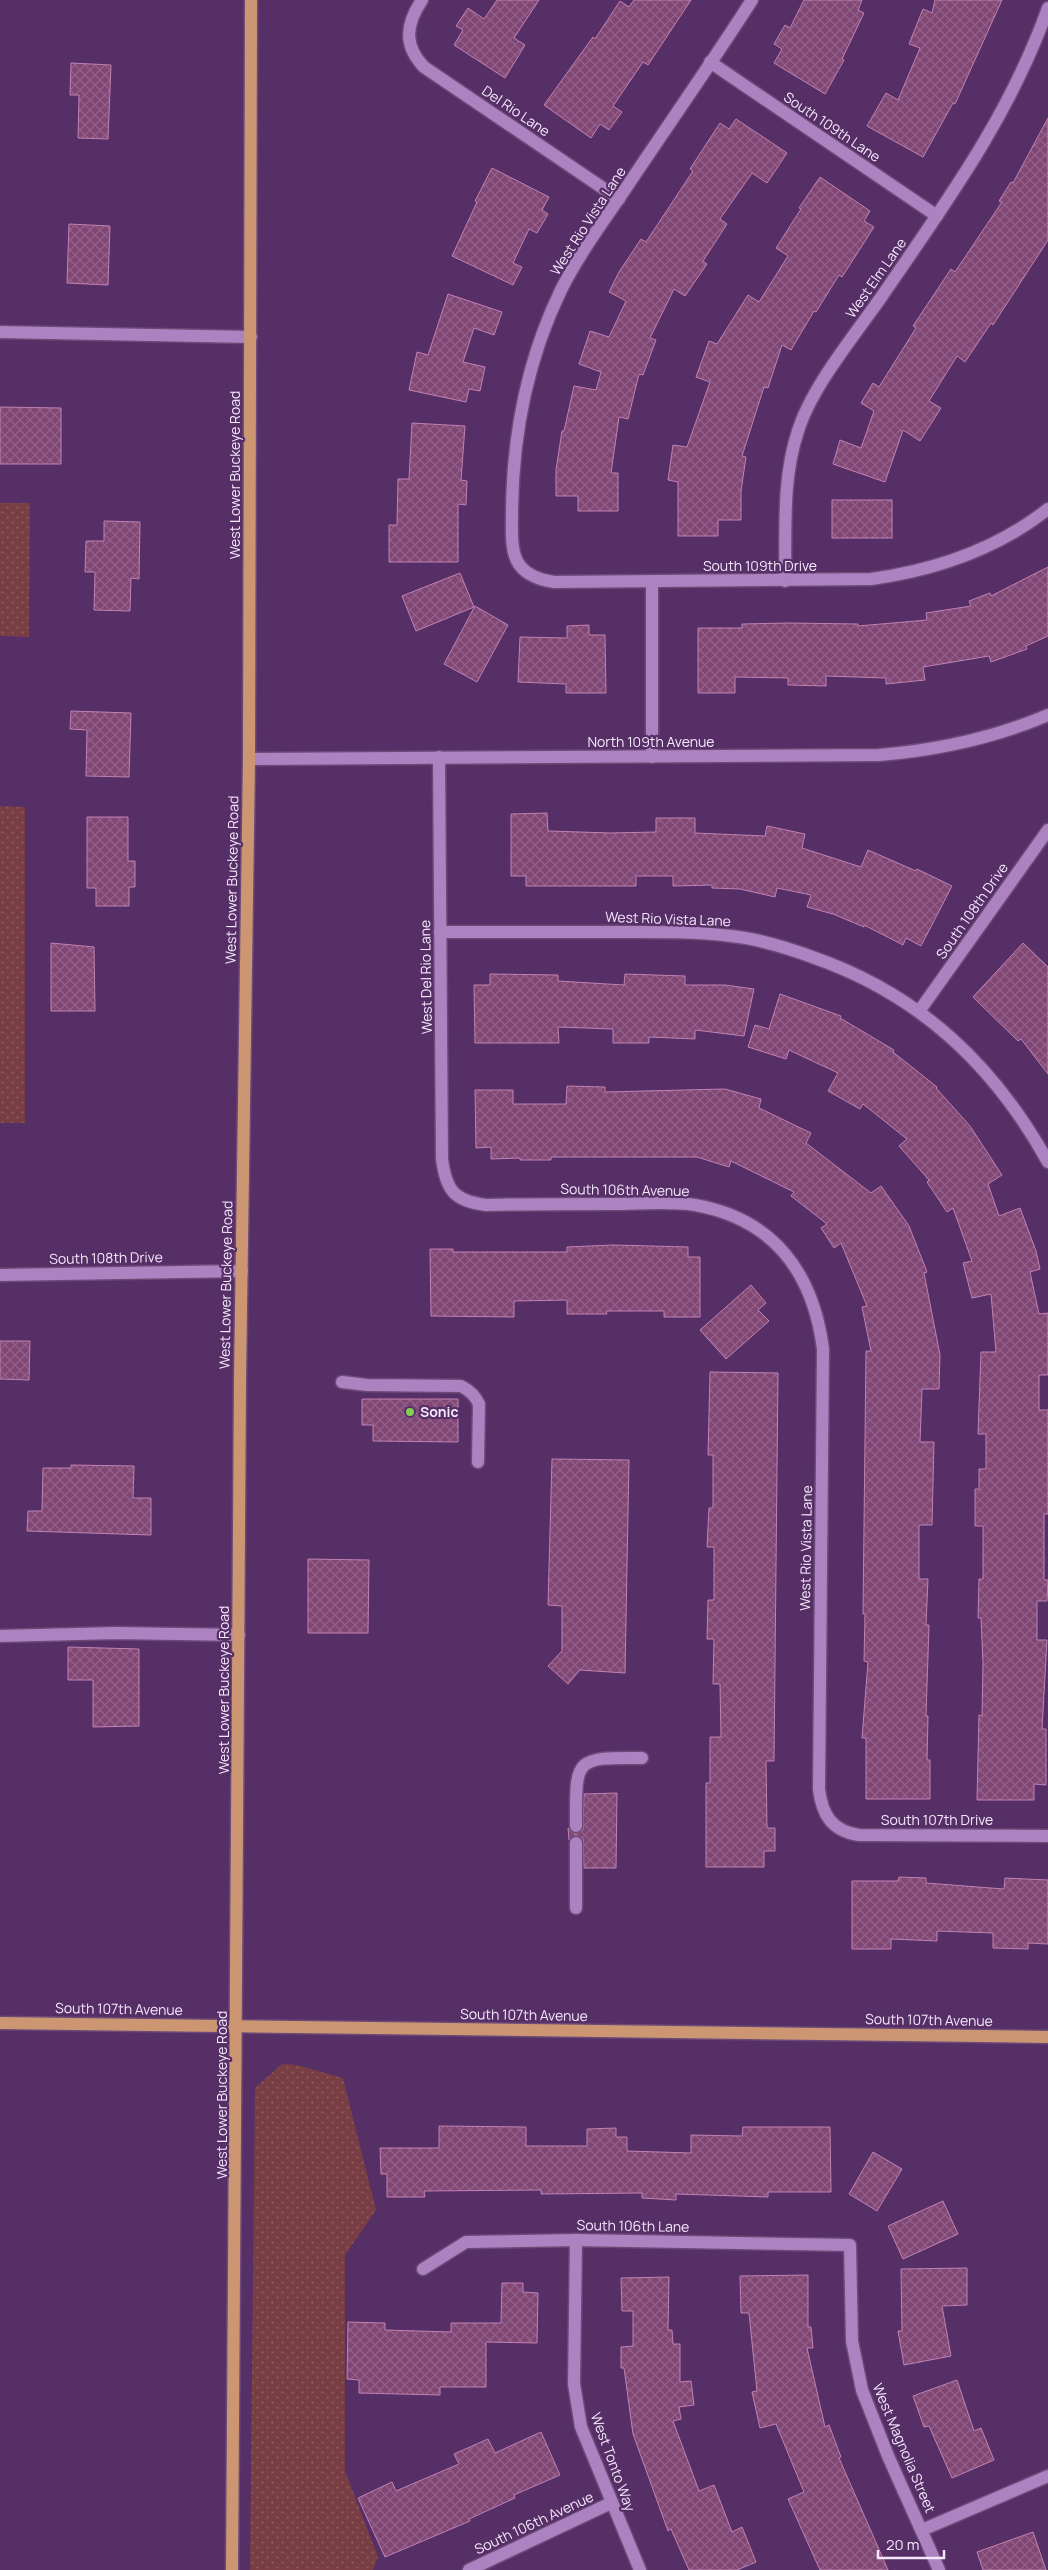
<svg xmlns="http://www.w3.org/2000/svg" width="1048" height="2570" viewBox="0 0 1048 2570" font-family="Manrope,sans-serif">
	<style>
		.grass { fill: url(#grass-dots) }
		.building { fill: url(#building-cross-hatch); stroke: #c182b3 }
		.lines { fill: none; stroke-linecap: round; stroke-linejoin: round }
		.minor-casing { stroke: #6b4a78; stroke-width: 15 }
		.major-casing { stroke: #6b4a78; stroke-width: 15 }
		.minor { stroke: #ad82c0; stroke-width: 12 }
		.major { stroke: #cd9673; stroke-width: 12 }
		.poi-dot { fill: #82d04f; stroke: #562f66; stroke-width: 2 }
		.labels { text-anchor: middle; stroke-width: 4.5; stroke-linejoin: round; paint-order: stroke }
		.street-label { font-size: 14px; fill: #f5e8fc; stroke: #562f66 }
		.poi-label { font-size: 14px; font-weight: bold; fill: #f5e8fc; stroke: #562f66; text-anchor: start }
	</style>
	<defs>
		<pattern id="grass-dots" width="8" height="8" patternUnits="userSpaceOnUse" patternTransform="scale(1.25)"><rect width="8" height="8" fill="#793e44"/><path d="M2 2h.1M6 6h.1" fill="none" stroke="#8d5a60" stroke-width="1.8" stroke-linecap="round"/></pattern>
		<pattern id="building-cross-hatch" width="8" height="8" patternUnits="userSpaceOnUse" patternTransform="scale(1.25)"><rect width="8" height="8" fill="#804674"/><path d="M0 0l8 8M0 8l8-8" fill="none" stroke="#936189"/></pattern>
	</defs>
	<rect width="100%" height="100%" fill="#562f66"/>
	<g class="grass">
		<polygon points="0,503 30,503 29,637 0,636"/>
		<polygon points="0,806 25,807 25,1123 0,1123"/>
		<polygon points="282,2064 297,2065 343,2078 376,2210 345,2255 345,2471 378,2557 373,2570 250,2570 255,2088"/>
	</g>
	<g class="building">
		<polygon points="497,0 539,0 514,38 525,45 505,78 454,45 463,30 456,26 468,8 484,19"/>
		<polygon points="634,0 691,0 648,65 643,62 613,106 622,112 609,130 600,124 591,138 544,105 593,37 595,39 620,1 629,7"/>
		<polygon points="804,0 862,0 858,10 864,13 842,59 844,60 825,94 774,63 782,49 774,44 785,25 790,28"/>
		<polygon points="935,0 1002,0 955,104 953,103 923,157 867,126 886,93 898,100 920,48 909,44 923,9 932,13"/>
		<polygon points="71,63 111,65 108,139 78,138 79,95 70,95"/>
		<polygon points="1048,118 1048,240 993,325 991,323 965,362 957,356 929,401 941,408 920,441 903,430 885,482 833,464 840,440 861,448 874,411 861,403 873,383 879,387 916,328 913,326 951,269 955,272 1002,202 999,201 1011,182 1013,183"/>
		<polygon points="736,119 787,153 767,183 752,173 720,219 727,224 703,261 707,264 685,296 674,289 650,338 656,340 643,375 639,374 628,419 619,417 611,473 618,473 618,511 578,511 578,496 556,496 556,470 562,431 564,431 574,386 596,390 601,372 579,364 590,331 609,337 626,301 609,292 619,272 641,239 646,242 693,171 690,169 720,123 729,129"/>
		<polygon points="492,168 549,197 542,210 548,214 537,233 529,229 513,263 522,267 513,285 452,256 477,202 475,201"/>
		<polygon points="820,177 870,211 864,221 874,227 842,277 839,275 816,312 814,311 791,350 782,345 768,388 764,387 742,456 746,457 741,491 741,520 718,520 718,536 678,536 678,482 668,480 673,445 687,447 710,382 696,377 709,341 717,344 748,295 759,302 788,256 776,248 801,209 799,208"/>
		<polygon points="69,224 110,226 108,285 67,283"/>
		<polygon points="448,294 502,312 494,335 474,328 463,362 485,367 480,391 469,389 466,402 409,390 417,352 428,355"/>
		<polygon points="0,407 61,408 61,464 0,464"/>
		<polygon points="412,423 465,426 461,480 467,481 466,505 458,504 458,562 389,562 389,525 397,525 398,479 409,479"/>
		<rect x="832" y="500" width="60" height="38"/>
		<polygon points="104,521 140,522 139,579 131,578 130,611 94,610 95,572 85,572 86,541 104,541"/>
		<polygon points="1048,567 1048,636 1026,646 1027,649 991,662 989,656 923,667 925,680 886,684 886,678 826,676 826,686 788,685 788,678 735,677 735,693 698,693 698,628 742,628 742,624 788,623 858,624 858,626 927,620 926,613 971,606 969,601 990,593 991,596"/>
		<polygon points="460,573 474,607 416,631 402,596"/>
		<polygon points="475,606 508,625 477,682 444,664"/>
		<polygon points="589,625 589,635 605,635 606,693 566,693 566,684 518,682 520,637 567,638 567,626"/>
		<polygon points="71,711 131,713 129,777 86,776 87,730 70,729"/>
		<polygon points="547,813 548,831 611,833 656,832 656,818 695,818 695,833 765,836 767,826 805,834 802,848 861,867 868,850 916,871 917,869 952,886 921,946 906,938 903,945 864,925 864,927 833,914 807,907 811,895 777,888 775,897 740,889 712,888 712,885 673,886 673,876 636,876 636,886 526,886 526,876 511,876 511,814"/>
		<polygon points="87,817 128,817 128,861 135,861 135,887 129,887 129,906 96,906 96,888 87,888"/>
		<polygon points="51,943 94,947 95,1011 51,1011"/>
		<polygon points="1023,943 1048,967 1048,1074 1021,1039 1018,1041 973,997"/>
		<polygon points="490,974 558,975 558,981 624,985 625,974 685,976 685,985 725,985 754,989 744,1036 695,1030 695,1039 649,1037 649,1043 613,1043 613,1029 558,1027 559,1043 475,1043 474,985 490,985"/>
		<polygon points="780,994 841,1016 840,1018 894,1050 893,1052 937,1087 936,1088 970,1126 1002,1175 988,1184 999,1216 1020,1208 1036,1251 1040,1269 1030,1272 1039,1314 1048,1313 1048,1375 1039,1375 1039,1410 1048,1410 1048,1514 1044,1514 1044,1580 1048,1580 1047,1601 1037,1601 1037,1640 1047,1640 1042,1729 1046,1729 1046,1785 1034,1784 1034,1800 977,1800 979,1715 982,1716 983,1664 981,1618 978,1618 979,1579 983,1579 983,1526 975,1526 975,1489 979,1489 979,1469 986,1469 986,1434 978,1434 981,1352 996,1352 991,1294 972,1298 963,1263 972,1261 953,1208 947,1212 927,1182 929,1180 899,1146 907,1139 863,1104 860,1109 828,1091 838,1073 789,1050 786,1059 748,1047 755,1025 769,1029"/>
		<polygon points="567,1086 605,1087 605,1092 725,1089 761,1099 759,1108 811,1133 806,1143 871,1193 881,1186 909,1226 927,1272 924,1273 940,1355 939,1389 922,1389 920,1442 934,1442 932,1525 919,1525 919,1579 928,1579 926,1625 929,1625 926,1716 928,1716 927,1760 930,1760 930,1799 866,1799 866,1738 862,1738 868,1662 864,1661 865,1614 863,1614 866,1351 871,1351 862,1307 867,1306 841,1243 834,1248 821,1228 827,1224 791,1196 794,1192 731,1161 729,1167 697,1157 551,1157 551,1160 520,1160 520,1158 491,1159 491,1147 476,1148 475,1090 513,1090 513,1104 566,1104"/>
		<polygon points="613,1245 688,1247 688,1257 700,1257 700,1317 664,1317 664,1311 606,1311 607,1314 567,1314 567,1300 514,1301 514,1317 431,1316 430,1249 453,1249 453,1252 567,1252 567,1247"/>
		<polygon points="751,1285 766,1303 758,1310 769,1321 726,1359 700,1330"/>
		<polygon points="0,1341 30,1341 29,1380 0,1379"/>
		<polygon points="710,1372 778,1373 774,1761 766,1761 767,1828 775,1828 775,1851 764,1851 764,1867 706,1867 706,1783 710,1783 710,1737 721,1737 720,1684 713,1684 714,1639 707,1639 708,1600 714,1600 714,1547 707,1547 709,1508 713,1508 713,1455 708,1455"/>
		<polygon points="362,1399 458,1399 458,1442 373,1441 373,1425 362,1425"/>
		<polygon points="552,1459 629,1460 625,1673 580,1670 568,1684 548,1666 562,1651 562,1606 548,1605"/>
		<polygon points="71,1465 134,1466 133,1498 151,1498 151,1535 27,1531 28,1511 42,1511 43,1468 71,1468"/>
		<polygon points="308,1559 369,1560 368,1633 308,1633"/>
		<polygon points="68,1647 139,1649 139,1726 93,1727 93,1680 68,1680"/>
		<polygon points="617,1793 616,1868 584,1868 583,1839 576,1835 569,1840 568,1828 576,1834 583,1830 584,1794"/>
		<polygon points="899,1877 926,1878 926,1883 1004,1889 1005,1878 1048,1880 1048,1944 1028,1943 1028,1949 993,1948 993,1933 937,1931 937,1941 891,1939 891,1949 852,1949 852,1881 898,1881"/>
		<polygon points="439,2126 526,2127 526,2146 587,2146 587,2129 616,2128 616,2137 627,2137 627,2151 691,2153 691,2135 742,2136 743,2127 830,2127 831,2192 768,2192 768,2197 676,2194 676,2200 642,2198 642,2193 541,2194 541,2190 424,2191 425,2197 387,2197 387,2174 381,2174 380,2148 439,2148"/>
		<polygon points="873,2152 902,2169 877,2211 849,2194"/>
		<polygon points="943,2201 958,2234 903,2259 888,2226"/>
		<polygon points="967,2268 967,2305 942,2306 951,2356 904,2365 898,2331 902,2331 901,2269"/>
		<polygon points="808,2275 808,2327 811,2327 813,2348 807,2348 825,2427 829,2425 841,2457 839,2458 888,2570 820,2570 788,2499 804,2492 776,2424 760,2428 752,2392 757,2391 749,2313 741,2313 740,2276"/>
		<polygon points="669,2277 668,2330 672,2330 673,2344 680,2344 680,2382 691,2381 694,2405 679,2407 681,2419 673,2421 699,2491 714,2485 732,2532 742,2527 756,2562 737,2570 689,2570 671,2529 668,2531 633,2434 624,2368 621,2368 621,2347 633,2346 633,2311 622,2311 621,2278"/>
		<polygon points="502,2283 523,2283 523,2292 538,2293 537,2343 486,2342 486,2387 440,2387 440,2395 359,2393 359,2380 347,2379 348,2322 385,2323 385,2330 451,2332 451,2323 501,2323"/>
		<polygon points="957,2380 974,2431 981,2428 994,2460 952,2478 929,2426 924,2427 913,2396"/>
		<polygon points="541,2432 560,2475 514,2495 515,2498 469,2519 470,2521 385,2557 358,2498 392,2482 396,2491 459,2464 454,2454 488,2439 495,2453"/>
		<polygon points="1033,2532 1046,2570 983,2570 977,2552"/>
	</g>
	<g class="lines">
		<g class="minor-casing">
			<g id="minor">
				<path d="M 422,0 C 406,24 403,45 424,67 L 619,199"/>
				<path d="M 752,0 C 711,64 668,125 626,188 C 603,222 579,254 561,290 C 528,358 513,434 512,509 C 512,547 507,575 554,582 L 871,579 C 936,570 996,550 1048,509"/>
				<polyline points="710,62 937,216"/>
				<polyline points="0,332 251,337"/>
				<path d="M 785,581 C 786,530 782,479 798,431 C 812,386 855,335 882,296 C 947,201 1009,117 1048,8"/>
				<path d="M 439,757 L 442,1159 C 446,1190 454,1201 486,1205 C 528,1204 570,1204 611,1204 C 639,1204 668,1201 695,1205 C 774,1219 813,1273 823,1349 L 819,1789 C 822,1815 832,1831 859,1835 L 1048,1836"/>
				<polyline points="652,757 652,581"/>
				<path d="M 249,759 L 879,755 C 938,750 994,738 1048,715"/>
				<path d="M 440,932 C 496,932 551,932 607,932 C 648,932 690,931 731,936 C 760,939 788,948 815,958 C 920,995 994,1065 1048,1162"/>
				<polyline points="920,1010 1048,830"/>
				<polyline points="0,1275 242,1271"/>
				<path d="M 342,1382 L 367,1385 L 461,1386 C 469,1390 475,1395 479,1404 L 478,1462"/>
				<polyline points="0,1636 116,1633 239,1635"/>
				<path d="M 576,1826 C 576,1759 573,1757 642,1758"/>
				<polyline points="576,1908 576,1843"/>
				<polyline points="576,2240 574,2384 581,2427 640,2570"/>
				<polyline points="423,2269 466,2242 576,2240 850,2245 852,2341 862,2390 888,2456 939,2570"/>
				<polyline points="922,2530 1048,2476"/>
				<polyline points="469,2570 611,2503"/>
			</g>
		</g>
		<g class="major-casing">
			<g id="major">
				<polyline points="0,2023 1048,2037"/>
				<polyline points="232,2570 240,1380 249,759 251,0"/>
			</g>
		</g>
		<use href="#minor" class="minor"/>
		<use href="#major" class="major"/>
	</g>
	<circle class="poi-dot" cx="410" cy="1412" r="5"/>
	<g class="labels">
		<g class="street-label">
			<text transform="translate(516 111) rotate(34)" y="5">Del Rio Lane</text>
			<text transform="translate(832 127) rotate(34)" y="5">South 109th Lane</text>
			<text transform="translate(588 221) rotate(-57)" y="5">West Rio Vista Lane</text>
			<text transform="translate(876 278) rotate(-55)" y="5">West Elm Lane</text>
			<text transform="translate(235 475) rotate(-90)" y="5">West Lower Buckeye Road</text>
			<text x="760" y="571">South 109th Drive</text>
			<text x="651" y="747">North 109th Avenue</text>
			<text transform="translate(232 880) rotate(-89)" y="5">West Lower Buckeye Road</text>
			<text transform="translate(972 911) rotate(-55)" y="5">South 108th Drive</text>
			<text transform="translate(668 919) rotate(2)" y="5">West Rio Vista Lane</text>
			<text transform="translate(426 977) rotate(-91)" y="5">West Del Rio Lane</text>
			<text transform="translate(625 1190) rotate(1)" y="5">South 106th Avenue</text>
			<text transform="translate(106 1258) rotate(-1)" y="5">South 108th Drive</text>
			<text transform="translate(226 1285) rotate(-89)" y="5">West Lower Buckeye Road</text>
			<text transform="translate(806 1548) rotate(-89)" y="5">West Rio Vista Lane</text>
			<text transform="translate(224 1690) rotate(-90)" y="5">West Lower Buckeye Road</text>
			<text x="937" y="1825">South 107th Drive</text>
			<text transform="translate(119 2009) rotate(1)" y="5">South 107th Avenue</text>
			<text transform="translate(524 2015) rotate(1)" y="5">South 107th Avenue</text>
			<text transform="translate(929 2020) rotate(1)" y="5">South 107th Avenue</text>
			<text transform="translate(222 2095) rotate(-90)" y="5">West Lower Buckeye Road</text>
			<text transform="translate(633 2226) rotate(1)" y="5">South 106th Lane</text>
			<text transform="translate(904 2448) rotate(67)" y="5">West Magnolia Street</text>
			<text transform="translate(613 2462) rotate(70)" y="5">West Tonto Way</text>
			<text transform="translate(534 2523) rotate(-25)" y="5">South 106th Avenue</text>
		</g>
		<g class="poi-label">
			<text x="420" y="1417">Sonic</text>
		</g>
	</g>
	<path d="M878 2550v8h66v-8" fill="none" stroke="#f5e8fc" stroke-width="2.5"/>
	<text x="886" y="2550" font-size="15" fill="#f5e8fc" stroke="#562f66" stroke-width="4" paint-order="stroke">20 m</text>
</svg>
